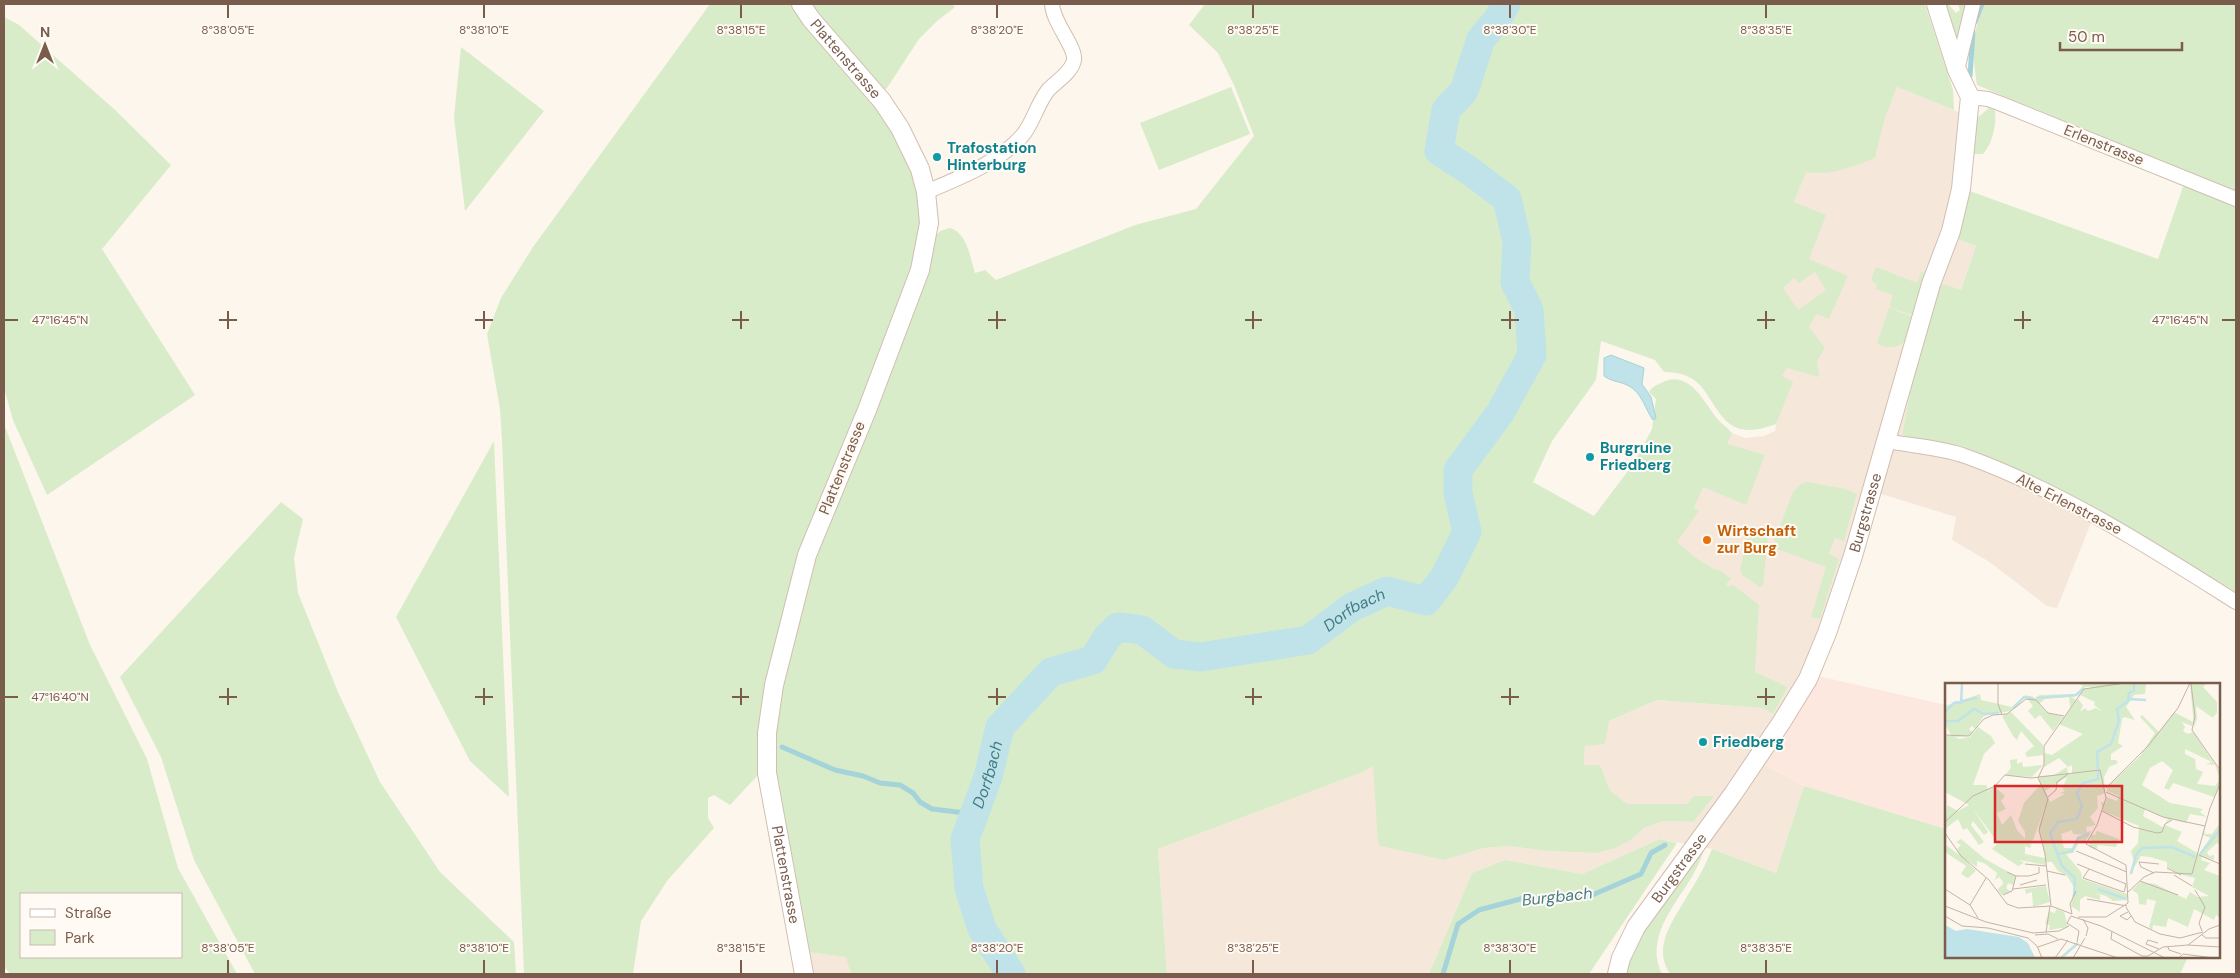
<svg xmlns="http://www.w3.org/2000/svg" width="2240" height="978" viewBox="0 0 2240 978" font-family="'DM Sans',sans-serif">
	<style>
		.residential { fill: #f5e8da }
		.commercial { fill: #fde8e0 }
		.green { fill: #d8ecc9; fill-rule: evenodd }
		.water { fill: #bfe3e8; stroke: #a5d3da }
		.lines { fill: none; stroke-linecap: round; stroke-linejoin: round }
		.stream { stroke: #a5d3da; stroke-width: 5 }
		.river { stroke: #bfe3e8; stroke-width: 29 }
		.minor-casing { stroke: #d1beb0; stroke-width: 16 }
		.tertiary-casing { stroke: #d1beb0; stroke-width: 20 }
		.minor { stroke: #fff; stroke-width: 14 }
		.tertiary { stroke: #fff; stroke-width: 18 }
		.ticks { fill: none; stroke: #7a5c4d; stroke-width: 2 }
		.culture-dot { fill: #0f9aa8; stroke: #fffaf3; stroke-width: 2 }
		.food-dot { fill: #e8710a; stroke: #fffaf3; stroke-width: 2 }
		.labels { text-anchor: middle; stroke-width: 4; stroke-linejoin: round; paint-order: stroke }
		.street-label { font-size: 15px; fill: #7a5c4d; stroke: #fffaf3 }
		.culture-label { font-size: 15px; font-weight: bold; fill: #0d838f; stroke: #fffaf3; text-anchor: start }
		.food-label { font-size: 15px; font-weight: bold; fill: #c56008; stroke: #fffaf3; text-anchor: start }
		.water-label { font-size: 16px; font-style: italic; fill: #437c86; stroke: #fffaf3 }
		.inset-river { fill: none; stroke: #bfe3e8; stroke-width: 2.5 }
		.inset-road { fill: none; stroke: #c5b3a7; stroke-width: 1 }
		.view { fill: #d62828; fill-opacity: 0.15; stroke: #d62828; stroke-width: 2.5 }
		.inset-edge { fill: none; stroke: #7a5c4d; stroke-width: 2.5 }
		.ticks-label { font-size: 12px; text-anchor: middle; fill: #7a5c4d; stroke: #fffaf3; stroke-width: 4; stroke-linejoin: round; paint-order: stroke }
	</style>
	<rect width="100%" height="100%" fill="#fdf6ec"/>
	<g class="residential">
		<polygon points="1897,87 1976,119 1956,238 1976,246 1961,290 1917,356 1902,435 1897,447 1960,457 2093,518 2057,608 2047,606 1988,561 1952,540 1956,517 1878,493 1852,589 1832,646 1806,700 1764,764 1804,786 1776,873 1712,849 1660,839 1582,874 1505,860 1472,873 1429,974 1167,974 1158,849 1363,772 1374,765 1381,846 1444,860 1484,848 1508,846 1548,851 1596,853 1631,840 1644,828 1664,821 1693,822 1687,804 1627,804 1610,790 1600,765 1584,765 1585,746 1609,721 1657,700 1762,708 1773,714 1788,687 1754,672 1757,635 1728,587 1637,553 1719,459 1732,433 1745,438 1764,436 1775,431 1777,418 1792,382 1781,376 1787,368 1783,288 1794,202 1806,171 1818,174 1875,158 1885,118"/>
		<polygon points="807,952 847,957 851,974 811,974"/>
	</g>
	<polygon class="commercial" points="1818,676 1946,705 1946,829 1804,786 1764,764 1793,720"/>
	<g class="green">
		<polygon points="710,4 793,4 878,108 903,146 919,192 922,222 915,264 799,556 770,669 759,747 758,775 730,805 714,795 708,798 708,818 714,828 667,881 641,921 633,974 524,974 502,440 500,409 487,334 501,298 533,247"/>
		<polygon points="808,4 952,4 955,7 937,21 919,39 887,88 884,90"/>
		<path d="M 1205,4 L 1925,4 L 1953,90 L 1954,110 L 1897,87 L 1885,118 L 1875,158 C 1853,166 1830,177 1806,172 L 1794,202 L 1826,215 L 1809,259 L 1848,276 L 1829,319 L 1816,314 L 1809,327 L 1825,348 L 1817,361 L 1819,377 L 1787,368 L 1782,376 L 1793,382 L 1776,424 C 1767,427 1758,430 1749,430 C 1718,430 1714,394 1694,380 C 1686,374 1674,372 1664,372 L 1655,360 L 1601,341 L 1596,380 L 1552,441 L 1533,482 L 1594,516 L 1634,463 L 1652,429 L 1656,399 L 1649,392 C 1652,387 1655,386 1661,383 C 1687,369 1702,398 1715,416 C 1720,423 1727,427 1732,433 L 1727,444 L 1765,455 L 1746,505 L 1703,487 L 1694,508 L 1699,511 L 1677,542 L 1696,558 L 1715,570 L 1718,569 L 1731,579 L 1726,584 L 1728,587 L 1733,585 L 1759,605 L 1755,672 L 1788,687 L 1773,714 L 1762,708 L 1657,700 L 1609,721 L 1605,744 L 1585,746 L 1584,765 L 1600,765 L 1610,790 L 1627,804 L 1687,804 L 1694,796 L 1714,796 L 1693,822 L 1664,821 L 1644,828 L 1631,840 L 1615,848 L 1596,853 L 1548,851 L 1508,846 L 1484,848 L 1444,860 L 1380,846 L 1378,842 L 1373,766 L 1363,772 L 1158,849 L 1167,974 L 851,974 L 846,957 L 807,952 L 775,769 L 774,740 L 779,704 L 811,563 L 935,237 L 940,231 L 950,228 C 967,233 970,257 975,273 L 985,270 L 996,280 L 1135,225 L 1196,209 L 1254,136 L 1234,85 L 1218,53 L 1189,25 ZM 1815,272 L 1826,290 L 1798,310 L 1783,288 L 1794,278 L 1799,283 Z"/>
		<polygon points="1942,4 1948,4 1956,13 1960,10 1958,5 1967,4 1957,43"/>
		<path d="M 1984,4 L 2236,4 L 2236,192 L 1977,85 C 1972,54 1972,33 1984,4 Z"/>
		<polygon points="4,17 19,25 114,109 171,165 102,249 195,395 47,495 13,420 4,388"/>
		<polygon points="461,47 544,111 465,211 454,117"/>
		<polygon points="1231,87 1250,134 1159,170 1140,123"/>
		<path d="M 1989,108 L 1995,110 C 1997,124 1992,144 1983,154 L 1971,154 L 1976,119 Z"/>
		<polygon points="2184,184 2236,205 2236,596 2101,514 1902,435 1917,356 1933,294 1943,284 1961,290 1976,246 1955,238 1967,190 2158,259"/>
		<polygon points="1876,267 1917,283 1921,272 1926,273 1913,315 1891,308 1890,304 1893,295 1876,289 1877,284 1871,280"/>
		<path d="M 1889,308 L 1913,317 L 1907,340 C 1899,348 1886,350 1877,343 Z"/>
		<path d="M 4,424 L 90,645 L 147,759 L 178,868 L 237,974 L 11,974 L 4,967 ZM 21,894 L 181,894 L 181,957 L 21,957 Z"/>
		<polygon points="494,441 509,797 470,761 396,617"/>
		<polygon points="1807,482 1846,489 1857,494 1844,541 1835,538 1829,554 1839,559 1820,619 1811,617 1826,567 1777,549 1778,543 1774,541 1793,492 1801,484"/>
		<polygon points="281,502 303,519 294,558 298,593 338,692 380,782 440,872 514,942 516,974 255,974 194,860 161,757 120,677"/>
		<polygon points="1749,531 1768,538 1763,585 1760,587 1742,575 1740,570"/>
		<path d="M 1804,786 L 1946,829 L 1946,957 L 2188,957 L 2180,974 L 1670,974 C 1652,947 1673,921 1686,898 C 1696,882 1705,867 1712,849 L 1776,873 Z"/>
		<polygon points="1660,839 1677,843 1589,974 1429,974 1472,873 1505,860 1582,874"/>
		<path d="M 1704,849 C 1694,891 1640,927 1662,974 L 1626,974 C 1639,927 1675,888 1704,849 Z"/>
	</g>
	<path class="water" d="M 1611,355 L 1644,368 L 1642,384 L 1651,397 L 1656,418 L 1653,420 C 1645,409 1642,393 1629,386 C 1620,381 1612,382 1604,376 L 1604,358 Z"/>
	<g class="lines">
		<g class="stream">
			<polyline points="1975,22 1982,4"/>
			<polyline points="1970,76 1973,32"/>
			<polyline points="782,747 835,770 863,776 880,783 900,785 913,793 920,802 932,809 974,814"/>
			<polyline points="1443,974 1458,924 1479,910 1524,898 1590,896 1641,874 1651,853 1665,845"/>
		</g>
		<path class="river" id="s1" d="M 1011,974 L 982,929 L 969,888 L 965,839 L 988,777 L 1000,727 L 1051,672 L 1093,660 L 1108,636 L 1118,627 L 1142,630 L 1174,654 L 1201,657 L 1308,640 L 1352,607 L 1387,591 L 1426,601 L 1444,578 L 1467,532 L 1458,493 L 1458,470 L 1500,413 L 1532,355 L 1529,310 L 1515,282 L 1517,241 L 1507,199 L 1470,171 L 1439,151 L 1446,110 L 1464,91 L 1481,39 L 1497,20 L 1506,4"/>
		<g class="minor-casing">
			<g id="minor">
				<polyline points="1957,70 1973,4"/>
				<polyline points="1970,97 1988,99 1999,103 2236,199"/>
				<path d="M 926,192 C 959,178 998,163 1022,136 C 1034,122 1037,103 1049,89 C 1057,81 1072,72 1074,60 C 1076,47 1053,23 1052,4"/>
				<path d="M 1887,441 C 1912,446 1940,447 1965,456 C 2062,491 2149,547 2236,602"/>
			</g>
		</g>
		<g class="tertiary-casing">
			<g id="tertiary">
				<path id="s2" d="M 801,4 L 811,19 L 882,101 L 900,128 L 920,169 L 926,192 L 929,223 L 920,270 L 867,410 L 807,555 L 774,685 L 767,733 L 767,773 L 804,974"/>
				<path id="s3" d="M 1617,974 L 1621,958 L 1636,927 L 1733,794 L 1781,723 L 1808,679 L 1827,633 L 1853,556 L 1931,284 L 1951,231 L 1961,189 L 1970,97 L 1957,70 L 1936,4"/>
			</g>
		</g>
		<use href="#minor" class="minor"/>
		<use href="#tertiary" class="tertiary"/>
	</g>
	<path class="ticks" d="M 228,5 L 228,18M 484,5 L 484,18M 741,5 L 741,18M 997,5 L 997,18M 1253,5 L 1253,18M 1510,5 L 1510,18M 1766,5 L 1766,18M 228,311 L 228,329M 484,311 L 484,329M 741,311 L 741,329M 997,311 L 997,329M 1253,311 L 1253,329M 1510,311 L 1510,329M 1766,311 L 1766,329M 2023,311 L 2023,329M 5,320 L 18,320M 219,320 L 237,320M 475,320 L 493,320M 732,320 L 749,320M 988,320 L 1006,320M 1245,320 L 1262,320M 1501,320 L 1519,320M 1757,320 L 1775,320M 2014,320 L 2031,320M 2222,320 L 2235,320M 228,688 L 228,705M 484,688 L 484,705M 741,688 L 741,705M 997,688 L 997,705M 1253,688 L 1253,705M 1510,688 L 1510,705M 1766,688 L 1766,705M 5,697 L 18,697M 219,697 L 237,697M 475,697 L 493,697M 732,697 L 749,697M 988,697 L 1006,697M 1245,697 L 1262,697M 1501,697 L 1519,697M 1757,697 L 1775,697M 228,960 L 228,973M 484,960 L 484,973M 741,960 L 741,973M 997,960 L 997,973M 1253,960 L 1253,973M 1510,960 L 1510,973M 1766,960 L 1766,973"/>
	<g class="culture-dot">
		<circle cx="937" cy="157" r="5"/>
		<circle cx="1590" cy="457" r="5"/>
		<circle cx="1703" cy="742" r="5"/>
	</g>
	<circle class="food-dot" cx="1707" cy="540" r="5"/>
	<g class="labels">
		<g class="street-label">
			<text dy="5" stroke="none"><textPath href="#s2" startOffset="71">Plattenstrasse</textPath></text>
			<text transform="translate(2104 145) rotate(22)" y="5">Erlenstrasse</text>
			<text transform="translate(842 468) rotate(-68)" y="5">Plattenstrasse</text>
			<text transform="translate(2069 504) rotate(27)" y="5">Alte Erlenstrasse</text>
			<text dy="5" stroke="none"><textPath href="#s3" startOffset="529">Burgstrasse</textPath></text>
			<text dy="5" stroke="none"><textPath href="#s3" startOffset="124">Burgstrasse</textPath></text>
			<text dy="5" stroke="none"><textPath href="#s2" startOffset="940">Plattenstrasse</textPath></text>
		</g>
		<g class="culture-label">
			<text x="947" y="153">Trafostation<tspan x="947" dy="17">Hinterburg</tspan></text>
			<text x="1600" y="453">Burgruine<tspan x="1600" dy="17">Friedberg</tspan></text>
			<text x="1713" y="747">Friedberg</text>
		</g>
		<g class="food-label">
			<text x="1717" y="536">Wirtschaft<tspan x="1717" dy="17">zur Burg</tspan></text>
		</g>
		<g class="water-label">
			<text dy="6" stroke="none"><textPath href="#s1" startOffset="679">Dorfbach</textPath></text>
			<text dy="6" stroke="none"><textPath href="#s1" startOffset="214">Dorfbach</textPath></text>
			<text transform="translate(1557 896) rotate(-6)" y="6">Burgbach</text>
		</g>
	</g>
	<g transform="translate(1945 683)">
		<rect width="275" height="275" fill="#fdf6ec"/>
		<path d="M 133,0 L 201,0 L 200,11 L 189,12 L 181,24 L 190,37 L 179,34 L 177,36 L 173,60 L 178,63 L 166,71 L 166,77 L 171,77 L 173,80 L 164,84 L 159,94 L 160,110 L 152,113 L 153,125 L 145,134 L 151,142 L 141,144 L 142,149 L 147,148 L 140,159 L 134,160 L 128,170 L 121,171 L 136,189 L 137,196 L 182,211 L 182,217 L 168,218 L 161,213 L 146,209 L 155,212 L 155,217 L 140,213 L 135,217 L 135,229 L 126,223 L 129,204 L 122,193 L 113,188 L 107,179 L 101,179 L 94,143 L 102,119 L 85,165 L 80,163 L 80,171 L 100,175 L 101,182 L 74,177 L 79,180 L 73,183 L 47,166 L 53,160 L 27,124 L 43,149 L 39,152 L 28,138 L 26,142 L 39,159 L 34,162 L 22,145 L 18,147 L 13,136 L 0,146 L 2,122 L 13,128 L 24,122 L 0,109 L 0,53 L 6,52 L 0,41 L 0,23 L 35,11 L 36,17 L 67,24 L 81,12 L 90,15 L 95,12 L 132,11 L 138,3 ZM 139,4 L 150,4 L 140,6 L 135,12 L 150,19 L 149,22 L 158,29 L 151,25 L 143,28 L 140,25 L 135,29 L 138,22 L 133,16 L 114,41 L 138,51 L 107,72 L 99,70 L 99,84 L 114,75 L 123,84 L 127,82 L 127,91 L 123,91 L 122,84 L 109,92 L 94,93 L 95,102 L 79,120 L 73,138 L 80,149 L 80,156 L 72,147 L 66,132 L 57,142 L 52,130 L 61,126 L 56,118 L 60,113 L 50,104 L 43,106 L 47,117 L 41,102 L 28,102 L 39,71 L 50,60 L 46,53 L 33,44 L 25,54 L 14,56 L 10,54 L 25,53 L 28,50 L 24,46 L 27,43 L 30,46 L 39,33 L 65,28 L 81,14 L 88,23 L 83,28 L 90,36 L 95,32 L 108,48 L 118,34 L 101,29 L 94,21 L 100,16 L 124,14 L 125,25 L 131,17 L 127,14 L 134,12 ZM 122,94 L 117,105 L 120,108 L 115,110 L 120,111 L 105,119 L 100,108 ZM 127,147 L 128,151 L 141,152 L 133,153 L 128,165 L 119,165 L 116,151 ZM 245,0 L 261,1 L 258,4 L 272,19 L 272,30 L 268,34 L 271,37 L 251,23 L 252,36 L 249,44 ZM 66,29 L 98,62 L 98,72 L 82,74 L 80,70 L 89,63 L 76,48 L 72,57 L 68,53 L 57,33 ZM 229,29 L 248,39 L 247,43 L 237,39 L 240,44 L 238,48 L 243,51 L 248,49 L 275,89 L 275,96 L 270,82 L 261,81 L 267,79 L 240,66 L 240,71 L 250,76 L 251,86 L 258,89 L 252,101 L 270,103 L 275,96 L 275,101 L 269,114 L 228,100 L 224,107 L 219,105 L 228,87 L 217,78 L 205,85 L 197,102 L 225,120 L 258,126 L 255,129 L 262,134 L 245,131 L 241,140 L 226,136 L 220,141 L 223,136 L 200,126 L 198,133 L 219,145 L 220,142 L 237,149 L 232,158 L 254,171 L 265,155 L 258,152 L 259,147 L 260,151 L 267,151 L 275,140 L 275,162 L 272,160 L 262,169 L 264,173 L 269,172 L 269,177 L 257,174 L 256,177 L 265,180 L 259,187 L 275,193 L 275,235 L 271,232 L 269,237 L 249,226 L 243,244 L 223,235 L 221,244 L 208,242 L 207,247 L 204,244 L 211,218 L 202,216 L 201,222 L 194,221 L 193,211 L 187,207 L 195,199 L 210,201 L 241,216 L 245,209 L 253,214 L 264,213 L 247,204 L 250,195 L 237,192 L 222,184 L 222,179 L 205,174 L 196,173 L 184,193 L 189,179 L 186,168 L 193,160 L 194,143 L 158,128 L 156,119 L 161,120 L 161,114 L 172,118 L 174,113 L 162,108 L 162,104 L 195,73 L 210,50 L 195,34 L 197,32 L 214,49 ZM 72,76 L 72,81 L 77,79 L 78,84 L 98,82 L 87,94 L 60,92 L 66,85 L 65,77 ZM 152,148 L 174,156 L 171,164 L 153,162 L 151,167 L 144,164 L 146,151 L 150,152 ZM 16,156 L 40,176 L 71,193 L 68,202 L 63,200 L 61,205 L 66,209 L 57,212 L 52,207 L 58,201 L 57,197 L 54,194 L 50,197 L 52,190 L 39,180 L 32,178 L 32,184 L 18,175 L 31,188 L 23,195 L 16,191 L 21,183 L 0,169 L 0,161 L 14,172 L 12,166 L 16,162 L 11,159 ZM 101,203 L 105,219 L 88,224 L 87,209 L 81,211 L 80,206 ZM 111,226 L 119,229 L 123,244 L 104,247 L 105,242 L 100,241 L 104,228 L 110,230 Z" fill="#d8ecc9" fill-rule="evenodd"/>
		<path d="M 0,242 L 11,248 L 22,246 L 74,254 L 83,260 L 90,275 L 0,275 Z" fill="#bfe3e8"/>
		<path class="inset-river" d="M 92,15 L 131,12 L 139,5M 183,16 L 201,17M 16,21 L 17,0M 68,25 L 79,14 L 88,15M 0,29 L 9,20 L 32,15M 0,38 L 13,38 L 29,26 L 39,31 L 54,30M 153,86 L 152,69 L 166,61 L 174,38 L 172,26 L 183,18 L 184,10 L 189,8 L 189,0M 114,171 L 127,168 L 133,155 L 144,151M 255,171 L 275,147M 186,191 L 191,172 L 197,165 L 227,164 L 250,174M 153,206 L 181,216M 129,213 L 130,195 L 117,183 L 105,151 L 113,139 L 132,136 L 137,123 L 132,110 L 138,100 L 153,96 L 153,88M 116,275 L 133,260"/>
		<path class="inset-road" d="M 53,0 L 53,21 L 57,32M 246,1 L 250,33 L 247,47 L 275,87M 0,52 L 24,53 L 39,36 L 48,32 L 62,31 L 81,16 L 91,17 L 103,30 L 119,33M 161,105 L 203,63 L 233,25 L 245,0M 161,109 L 218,134 L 260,143M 103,114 L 111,107 L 112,99 L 123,91M 157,128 L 188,144 L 212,150 L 217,149 L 220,141 L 227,137M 0,139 L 28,113 L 50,103 L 60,92 L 86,95 L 155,87 L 161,115 L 152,142 L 141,161 L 181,182 L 183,220 L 161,234 L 133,234M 0,150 L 16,173 L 44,197 L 62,221 L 73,225 L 106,223 L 127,231M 131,168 L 182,189M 254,172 L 275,181M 80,181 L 101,183M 132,181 L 181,201 L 179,209M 222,185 L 236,192M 144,186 L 138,195 L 179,209M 102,188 L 120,192M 62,189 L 71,193 L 84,193 L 94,190 L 94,184M 209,190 L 196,184 L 194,179 L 214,181M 229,192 L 247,203M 195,198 L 233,212M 75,202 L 92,197M 0,206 L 25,222M 68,206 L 101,202M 250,207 L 260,224 L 254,240 L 257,248M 183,209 L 199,194 L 210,189 L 247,191 L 265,125 L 275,101M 58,212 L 67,208 L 71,193M 142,216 L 182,223M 0,223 L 41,239 L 88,250 L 114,248 L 124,243M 106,223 L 100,171 L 94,147 L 103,116 L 93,95 L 99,82 L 99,63 L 139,6 L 180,0M 181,224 L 190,239 L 215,251 L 235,255 L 258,249M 183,229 L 175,233 L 182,237 L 186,233M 127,231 L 125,221 L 131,208M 0,233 L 17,243 L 43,245 L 83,255 L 92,263 L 97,275M 33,235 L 25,222 L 41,195M 138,236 L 143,245 L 141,253M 167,248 L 166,256 L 197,273 L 203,273 L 218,264 L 243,262 L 264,246 L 275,242M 101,249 L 105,223M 90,252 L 103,251 L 113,256M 257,252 L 261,255 L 275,255M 132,259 L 134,248 L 122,240 L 126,233 L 156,243 L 220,275M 213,260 L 203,257 L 201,261 L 214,266M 243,262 L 275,264M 93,264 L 116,256 L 173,275M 223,264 L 224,267 L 236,271M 110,275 L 123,257M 128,275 L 140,255M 234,275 L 238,271 L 269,275"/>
		<path class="view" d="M 50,103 L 177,103 L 177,159 L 50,159 Z"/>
		<rect width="275" height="275" class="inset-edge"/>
	</g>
	<g class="ticks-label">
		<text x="228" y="34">8°38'05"E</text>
		<text x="484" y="34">8°38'10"E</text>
		<text x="741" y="34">8°38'15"E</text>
		<text x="997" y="34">8°38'20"E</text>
		<text x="1253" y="34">8°38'25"E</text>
		<text x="1510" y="34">8°38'30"E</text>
		<text x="1766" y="34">8°38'35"E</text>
		<text x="60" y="324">47°16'45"N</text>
		<text x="2180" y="324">47°16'45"N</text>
		<text x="60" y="701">47°16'40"N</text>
		<text x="228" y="952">8°38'05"E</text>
		<text x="484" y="952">8°38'10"E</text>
		<text x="741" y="952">8°38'15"E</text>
		<text x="997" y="952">8°38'20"E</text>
		<text x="1253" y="952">8°38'25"E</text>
		<text x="1510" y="952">8°38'30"E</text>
		<text x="1766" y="952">8°38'35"E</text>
	</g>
	<rect width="2240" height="978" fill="none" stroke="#7a5c4d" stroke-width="10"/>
	<rect x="20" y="893" width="162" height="65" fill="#fffaf3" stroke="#cabbb1"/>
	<rect x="30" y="909" width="25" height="8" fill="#ffffff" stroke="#cabbb1"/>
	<text x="65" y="918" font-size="15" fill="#7a5c4d">Straße</text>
	<rect x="30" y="930" width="25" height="15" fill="#d8ecc9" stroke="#cabbb1"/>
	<text x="65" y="943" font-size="15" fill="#7a5c4d">Park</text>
	<g transform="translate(45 45)" stroke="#fffaf3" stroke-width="4" paint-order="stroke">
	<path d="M0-4L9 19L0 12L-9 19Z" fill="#7a5c4d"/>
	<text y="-8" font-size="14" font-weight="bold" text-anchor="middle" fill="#7a5c4d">N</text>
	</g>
	<path d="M2060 42v8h122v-8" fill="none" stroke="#7a5c4d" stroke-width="2.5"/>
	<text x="2068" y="42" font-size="15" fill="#7a5c4d" stroke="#fffaf3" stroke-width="4" paint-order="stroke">50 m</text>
</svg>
